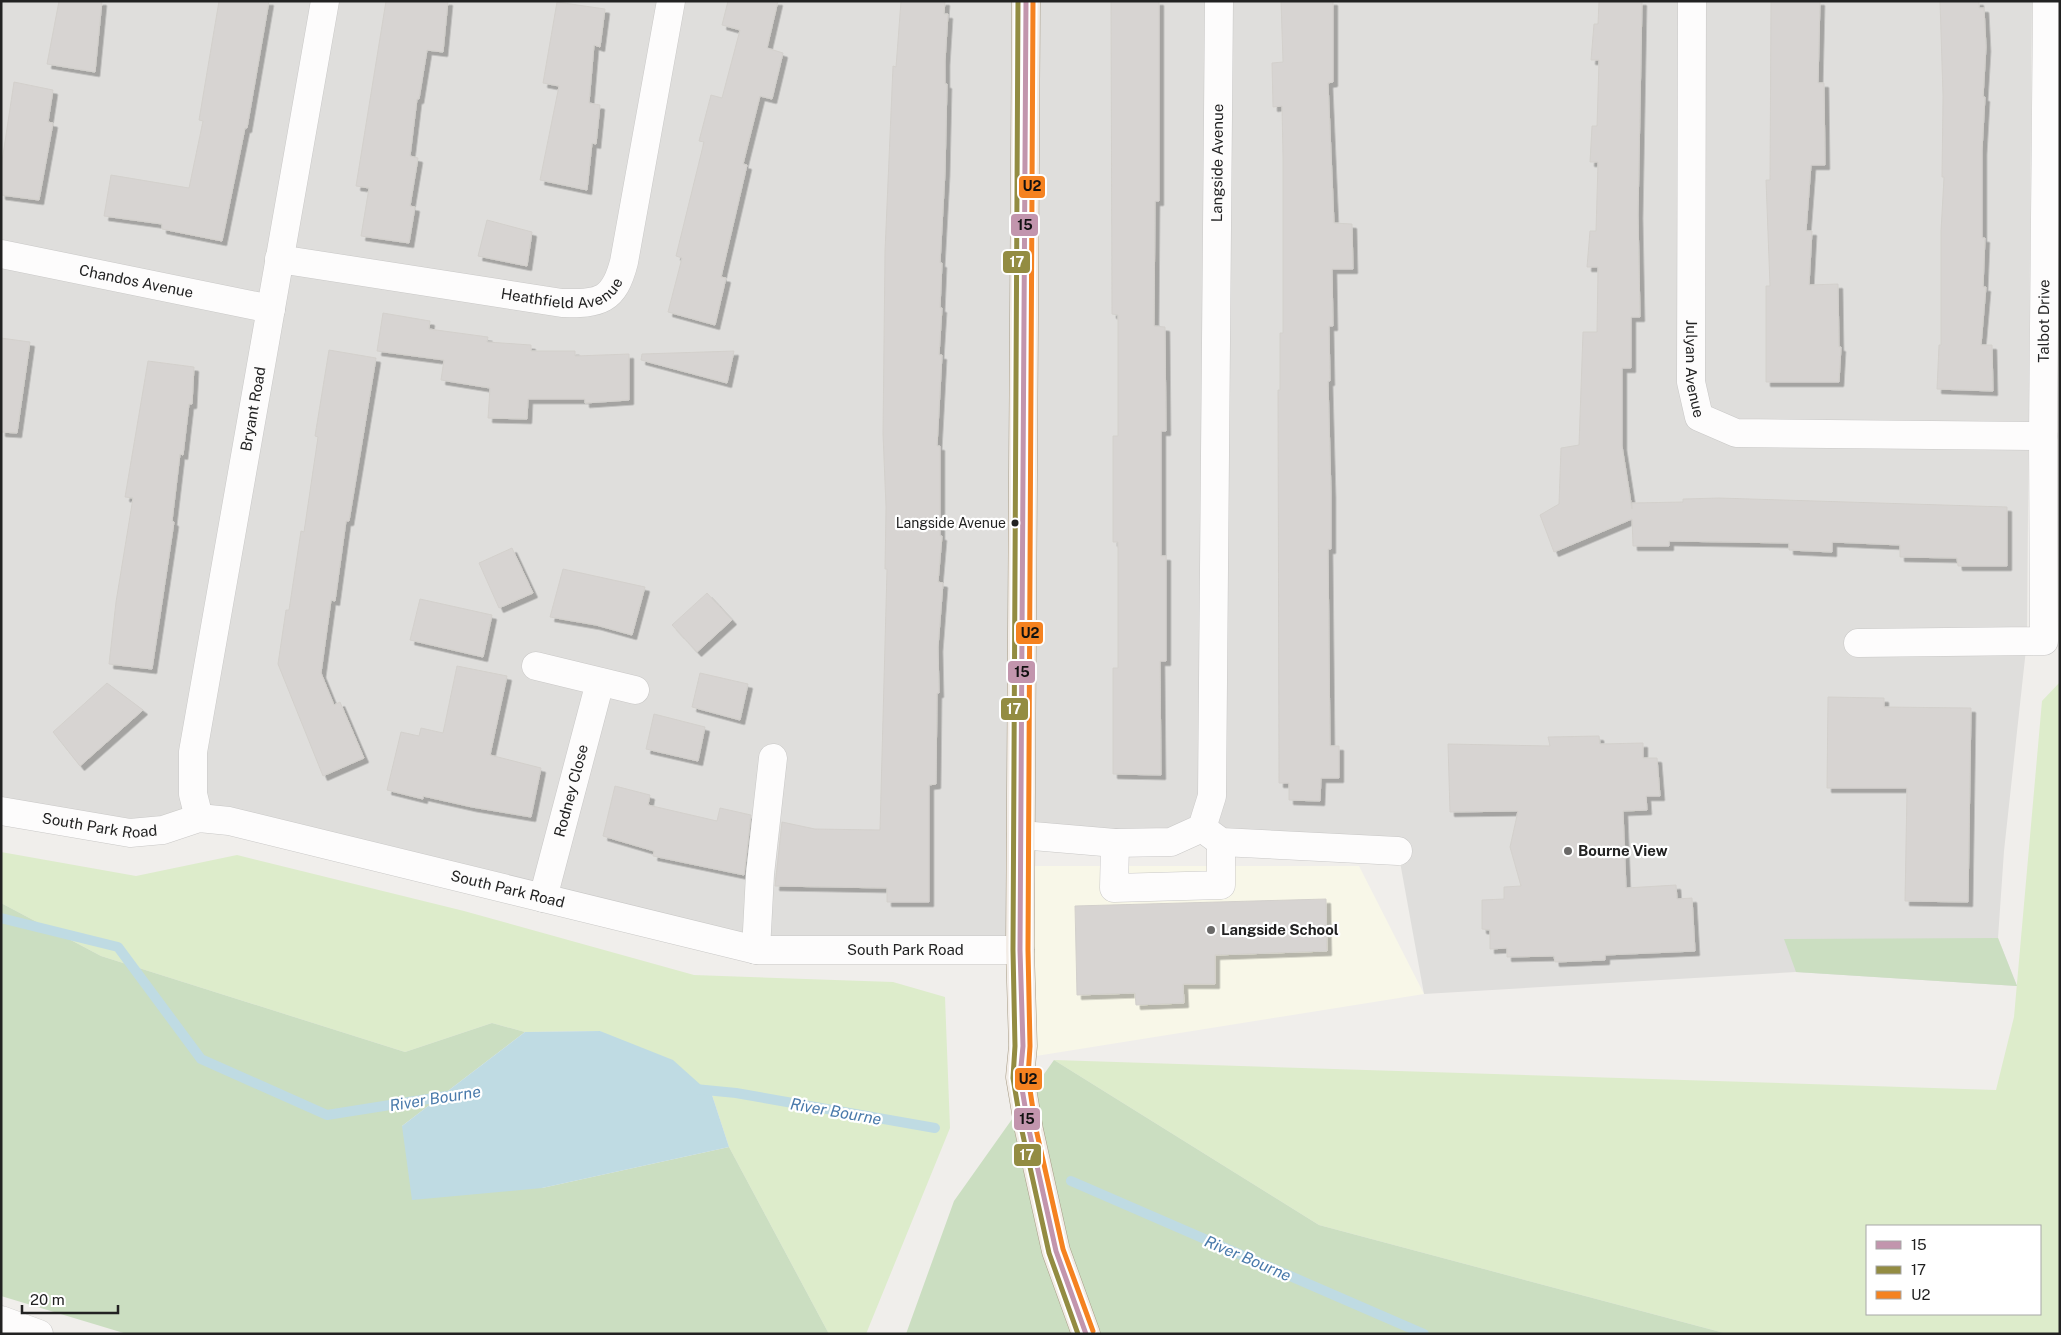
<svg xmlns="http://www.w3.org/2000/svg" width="2061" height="1335" viewBox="0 0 2061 1335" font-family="'Public Sans',sans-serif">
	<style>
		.residential { fill: #dfdedc }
		.education { fill: #f8f7e8 }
		.grass { fill: #ddeccb; fill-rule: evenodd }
		.forest { fill: #cbdec1 }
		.water { fill: #bfdbe3 }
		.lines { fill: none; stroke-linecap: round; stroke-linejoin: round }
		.stream { stroke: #bfdbe3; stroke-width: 10 }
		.building { fill: #d7d4d2; stroke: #d3d0cc; filter: url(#shadow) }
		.minor-casing { stroke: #c9c8c7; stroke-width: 29 }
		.major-casing { stroke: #a79c86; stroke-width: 29 }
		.minor { stroke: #fdfcfc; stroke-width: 28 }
		.major { stroke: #f3ede7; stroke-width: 28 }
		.bus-1-casing { stroke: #fff; stroke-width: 9 }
		.bus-2-casing { stroke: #fff; stroke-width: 9 }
		.bus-3-casing { stroke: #fff; stroke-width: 9 }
		.bus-1 { stroke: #c295ad; stroke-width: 5 }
		.bus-2 { stroke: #938c42; stroke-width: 5 }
		.bus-3 { stroke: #f58220; stroke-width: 5 }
		.bus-dot { fill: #222; stroke: #fff; stroke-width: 2 }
		.poi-dot { fill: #6a6968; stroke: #fff; stroke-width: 2 }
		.labels { text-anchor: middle; stroke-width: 4.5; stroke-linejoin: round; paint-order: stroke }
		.bus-label { font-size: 14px; fill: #222; stroke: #fff; text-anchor: end }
		.street-label { font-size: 15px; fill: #222; stroke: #fff }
		.poi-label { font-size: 15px; font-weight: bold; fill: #222; stroke: #fff; text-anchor: start }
		.water-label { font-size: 16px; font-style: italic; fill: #4a7aab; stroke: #fff }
		.line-badge { stroke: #fff; stroke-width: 2 }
		.badge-label { font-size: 14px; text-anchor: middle; font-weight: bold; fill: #fff }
		.pale-badge-label { font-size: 14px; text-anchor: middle; font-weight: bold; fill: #111 }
	</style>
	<defs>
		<filter id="shadow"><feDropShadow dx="4.5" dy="4.5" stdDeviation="0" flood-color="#0004"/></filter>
	</defs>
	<rect width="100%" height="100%" fill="#f0eeeb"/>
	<polygon class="residential" points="1,1 2032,1 2027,640 2004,851 1998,938 2017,986 1796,972 1424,994 1398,851 1021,835 1020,950 756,950 229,821 163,830 1,811"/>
	<polygon class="education" points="1029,866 1359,866 1424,994 1036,1056"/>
	<g class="grass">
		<path d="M 2060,682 L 2060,1334 L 1728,1334 L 1319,1225 L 1054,1060 L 1996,1090 L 2014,1017 L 2042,701 ZM 1867,1226 L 2040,1226 L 2040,1314 L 1867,1314 Z"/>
		<polygon points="1,852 136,876 237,855 464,911 694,975 893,982 945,997 950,1128 866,1334 829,1334 729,1147 712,1095 600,1031 525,1032 492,1023 405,1052 101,956 1,903"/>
	</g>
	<g class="forest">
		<polygon points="1,903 101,956 405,1052 492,1023 525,1032 402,1126 542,1188 729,1147 829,1334 127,1334 1,1296"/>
		<polygon points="1998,938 2017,986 1796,972 1784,939"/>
		<polygon points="1054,1060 1319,1225 1728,1334 906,1334 954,1201"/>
	</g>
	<polygon class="water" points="600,1031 673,1060 712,1095 729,1147 542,1188 412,1200 402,1126 525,1032"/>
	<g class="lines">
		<g class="stream">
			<polyline points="1,918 118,947 201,1059 327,1115 453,1095"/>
			<polyline points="695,1089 736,1093 935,1128"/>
			<polyline points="1071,1181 1424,1334"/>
		</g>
	</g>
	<g class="building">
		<polygon points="59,1 102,1 95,72 47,64"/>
		<polygon points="219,1 269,1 247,128 245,128 222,241 162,229 162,224 104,216 111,175 189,188 203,121 199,120"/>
		<polygon points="386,1 448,1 443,52 427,50 419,99 417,99 410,156 418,158 410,206 415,207 409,243 361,236 369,188 356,186"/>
		<polygon points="728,1 778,1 767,48 783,53 772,99 760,96 743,164 747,165 721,277 726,278 715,325 668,312 682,258 676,256 704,142 699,141 711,95 722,98 740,30 722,25"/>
		<polygon points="901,1 945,1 944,14 948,14 945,61 945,84 947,84 945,172 940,263 942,263 940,308 942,308 939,355 942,355 937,446 940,446 940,536 942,536 938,582 943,583 938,647 939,693 937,693 936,784 929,785 929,902 887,902 887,888 775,886 782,822 815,829 880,830 887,569 885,569 886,507 883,434 885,251 893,66 896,67"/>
		<polygon points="1111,1 1159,1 1159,201 1155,201 1154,326 1165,327 1166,431 1161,431 1161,556 1166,556 1166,661 1160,661 1161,775 1113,774 1113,668 1118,668 1118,542 1113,542 1113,436 1118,436 1118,315 1112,314"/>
		<polygon points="1281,1 1333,1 1333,82 1328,83 1334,223 1352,224 1353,269 1332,269 1333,326 1329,326 1330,381 1328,381 1331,493 1331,549 1328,549 1330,746 1339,746 1339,778 1321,778 1320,801 1289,800 1289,783 1279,783 1278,390 1280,390 1280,333 1283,333 1283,158 1282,106 1273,107 1272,63 1283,62"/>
		<polygon points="1599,1 1642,1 1638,214 1640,317 1631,317 1631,368 1622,368 1622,446 1632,509 1632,503 1683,502 1683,499 1719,498 2007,507 2007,566 1958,566 1957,558 1900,557 1900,545 1832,542 1832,552 1789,550 1789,543 1669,541 1669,546 1633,546 1632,519 1554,552 1540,515 1559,504 1561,448 1579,445 1583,332 1597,332 1598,267 1587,267 1590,231 1596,231 1598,162 1590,162 1592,126 1597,126 1599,60 1591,60 1594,24 1598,24"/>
		<polygon points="1771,1 1820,1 1818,83 1824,83 1825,165 1811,165 1806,231 1812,231 1809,285 1838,284 1839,347 1841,347 1839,382 1766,382 1766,286 1770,286 1766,180 1770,180"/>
		<polygon points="1940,1 1979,1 1979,8 1984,8 1986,47 1983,97 1985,97 1982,150 1982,238 1985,238 1983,287 1986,287 1981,345 1992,345 1993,391 1937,389 1939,345 1941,345 1941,231 1944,177 1942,177 1943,96"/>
		<polygon points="557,2 605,9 600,47 594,45 589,103 600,105 596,144 592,143 587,190 540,180 559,86 543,83"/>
		<polygon points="14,82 53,90 48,122 53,123 39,200 1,195 1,168"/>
		<polygon points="487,220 532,232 527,266 478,256"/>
		<polygon points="383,313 430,321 429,329 488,337 487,342 531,345 531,351 575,351 575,356 629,354 629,400 585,403 585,399 528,399 527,419 488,418 490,388 441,380 444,360 377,351"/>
		<polygon points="1,338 30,342 17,433 1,432"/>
		<polygon points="329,350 376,358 349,521 346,521 335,601 331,600 321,673 334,705 340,702 364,758 323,776 278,664 286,610 289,610 301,531 304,532 318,437 315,436"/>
		<polygon points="734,351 727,383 641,360 642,354"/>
		<polygon points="148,361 194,367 192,404 189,404 183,455 180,454 172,521 174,522 152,669 109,664 116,602 133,498 125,497"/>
		<polygon points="512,548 533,593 499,608 479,563"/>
		<polygon points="563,569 645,587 632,635 596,625 550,617"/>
		<polygon points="707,593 732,620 697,652 672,625"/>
		<polygon points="420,599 492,615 483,657 410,640"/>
		<polygon points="457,666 507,676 490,755 541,768 531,817 472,807 423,796 423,799 387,790 401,732 419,736 421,728 443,733"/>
		<polygon points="700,673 748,684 740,720 692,707"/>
		<polygon points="107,683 143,710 80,766 53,732"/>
		<polygon points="1828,697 1884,698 1884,707 1971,708 1968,902 1905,901 1907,788 1827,788"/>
		<polygon points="654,714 705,727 698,761 646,749"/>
		<polygon points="1599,736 1600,744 1643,743 1643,758 1657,758 1660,796 1646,796 1647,810 1623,811 1626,888 1676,885 1677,899 1692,898 1695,951 1605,955 1605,960 1555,962 1554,956 1507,957 1507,948 1490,949 1490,930 1482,929 1482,900 1504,899 1504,887 1521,886 1510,847 1518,811 1450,812 1448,744 1550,746 1548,737"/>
		<polygon points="615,786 650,795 648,805 717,821 720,808 751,815 744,875 653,856 654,851 603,836"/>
		<polygon points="1326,899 1327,951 1215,955 1215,984 1183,984 1184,1003 1136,1005 1135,993 1077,995 1075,906"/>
	</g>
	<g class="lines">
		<g class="minor-casing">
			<g id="minor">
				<path id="s1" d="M 1692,1 L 1691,382 L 1699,417 L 1736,433 L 2043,436"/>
				<path id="s2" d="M 1,254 L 271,309"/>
				<path id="s3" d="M 279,259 L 562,303 C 600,304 614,301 624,262 L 671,1"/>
				<path id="s4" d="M 1858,643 L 2044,641 L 2043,436 L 2047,1"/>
				<polyline points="536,666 635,690"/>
				<path id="s5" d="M 1,811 L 130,833 L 163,830 L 199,818 L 229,821 L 756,950 L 1020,950"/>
				<path id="s6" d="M 199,818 L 193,794 L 193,752 L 325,1"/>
				<polyline points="1202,828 1221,842 1398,851"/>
				<path id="s7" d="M 1021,835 L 1115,843 L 1171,842 L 1202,828 L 1212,796 L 1219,1"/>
				<polyline points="1115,843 1114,888 1221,885 1221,842"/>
				<path id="s8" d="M 543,898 L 600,682"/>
				<polyline points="756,950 760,874 773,758"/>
				<polyline points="1,1320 39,1334"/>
			</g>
		</g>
		<g class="major-casing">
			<polyline id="major" points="1026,1 1020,950 1023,1046 1020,1077 1029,1130 1056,1251 1086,1334"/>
		</g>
		<use href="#minor" class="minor"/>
		<use href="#major" class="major"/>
		<g class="bus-1-casing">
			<polyline id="bus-1" points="1026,1 1020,950 1023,1046 1020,1077 1029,1130 1056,1251 1086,1334"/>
		</g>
		<g class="bus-2-casing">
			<polyline id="bus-2" points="1018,1 1013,950 1015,1046 1013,1078 1022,1131 1049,1253 1078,1334"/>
		</g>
		<g class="bus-3-casing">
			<polyline id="bus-3" points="1033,1 1028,950 1030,1046 1028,1077 1036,1129 1063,1249 1093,1331"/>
		</g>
		<use href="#bus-1" class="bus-1"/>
		<use href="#bus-2" class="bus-2"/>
		<use href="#bus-3" class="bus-3"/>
	</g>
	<circle class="bus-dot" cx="1015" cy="523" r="4.5"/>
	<g class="poi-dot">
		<circle cx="1568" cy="851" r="5"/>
		<circle cx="1211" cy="930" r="5"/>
	</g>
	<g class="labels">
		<g class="bus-label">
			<text x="1006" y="528">Langside Avenue</text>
		</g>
		<g class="street-label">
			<text dy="5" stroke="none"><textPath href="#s7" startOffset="851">Langside Avenue</textPath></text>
			<text dy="5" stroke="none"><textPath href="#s2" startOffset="138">Chandos Avenue</textPath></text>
			<text dy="5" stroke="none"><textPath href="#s3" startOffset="289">Heathfield Avenue</textPath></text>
			<text dy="5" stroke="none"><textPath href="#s4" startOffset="506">Talbot Drive</textPath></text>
			<text dy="5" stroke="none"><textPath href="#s1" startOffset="368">Julyan Avenue</textPath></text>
			<text dy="5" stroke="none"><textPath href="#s6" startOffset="415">Bryant Road</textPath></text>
			<text dy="5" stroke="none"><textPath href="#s8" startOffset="111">Rodney Close</textPath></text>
			<text dy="5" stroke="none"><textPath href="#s5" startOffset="100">South Park Road</textPath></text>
			<text dy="5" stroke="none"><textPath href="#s5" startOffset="519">South Park Road</textPath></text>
			<text dy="5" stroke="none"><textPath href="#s5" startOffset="924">South Park Road</textPath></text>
		</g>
		<g class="poi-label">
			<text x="1578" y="856">Bourne View</text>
			<text x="1221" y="935">Langside School</text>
		</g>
		<g class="water-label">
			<text transform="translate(435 1098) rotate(-9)" y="6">River Bourne</text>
			<text transform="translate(836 1111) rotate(10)" y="6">River Bourne</text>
			<text transform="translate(1248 1258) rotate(23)" y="6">River Bourne</text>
		</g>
	</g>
	<g class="line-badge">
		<rect x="1018" y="175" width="28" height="24" rx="5" fill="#f58220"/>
		<rect x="1010" y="213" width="29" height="24" rx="5" fill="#c295ad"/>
		<rect x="1002" y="250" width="29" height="24" rx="5" fill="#938c42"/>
		<rect x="1015" y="621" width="29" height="24" rx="5" fill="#f58220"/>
		<rect x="1007" y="660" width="29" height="24" rx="5" fill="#c295ad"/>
		<rect x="1000" y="697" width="29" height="24" rx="5" fill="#938c42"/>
		<rect x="1014" y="1067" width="29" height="24" rx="5" fill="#f58220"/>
		<rect x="1013" y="1107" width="28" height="24" rx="5" fill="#c295ad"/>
		<rect x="1013" y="1143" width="29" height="24" rx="5" fill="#938c42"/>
	</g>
	<g class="badge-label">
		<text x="1017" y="267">17</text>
		<text x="1014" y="714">17</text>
		<text x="1027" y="1160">17</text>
	</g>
	<g class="pale-badge-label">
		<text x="1032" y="191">U2</text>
		<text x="1025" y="230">15</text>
		<text x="1030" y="638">U2</text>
		<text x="1022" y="677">15</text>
		<text x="1028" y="1084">U2</text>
		<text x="1027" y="1124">15</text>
	</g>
	<rect width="2061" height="1335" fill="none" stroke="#222222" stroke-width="5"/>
	<rect x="1866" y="1225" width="175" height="90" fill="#ffffff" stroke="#a7a7a7"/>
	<rect x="1876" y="1241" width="25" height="8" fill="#c295ad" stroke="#a7a7a7"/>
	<text x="1911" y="1250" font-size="15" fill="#222222">15</text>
	<rect x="1876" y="1266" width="25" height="8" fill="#938c42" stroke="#a7a7a7"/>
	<text x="1911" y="1275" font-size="15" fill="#222222">17</text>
	<rect x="1876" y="1291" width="25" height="8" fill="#f58220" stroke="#a7a7a7"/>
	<text x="1911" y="1300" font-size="15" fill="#222222">U2</text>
	<path d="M22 1305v8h96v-8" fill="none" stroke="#222222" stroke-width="2.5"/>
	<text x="30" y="1305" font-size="15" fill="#222222" stroke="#ffffff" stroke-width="4" paint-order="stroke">20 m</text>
</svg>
